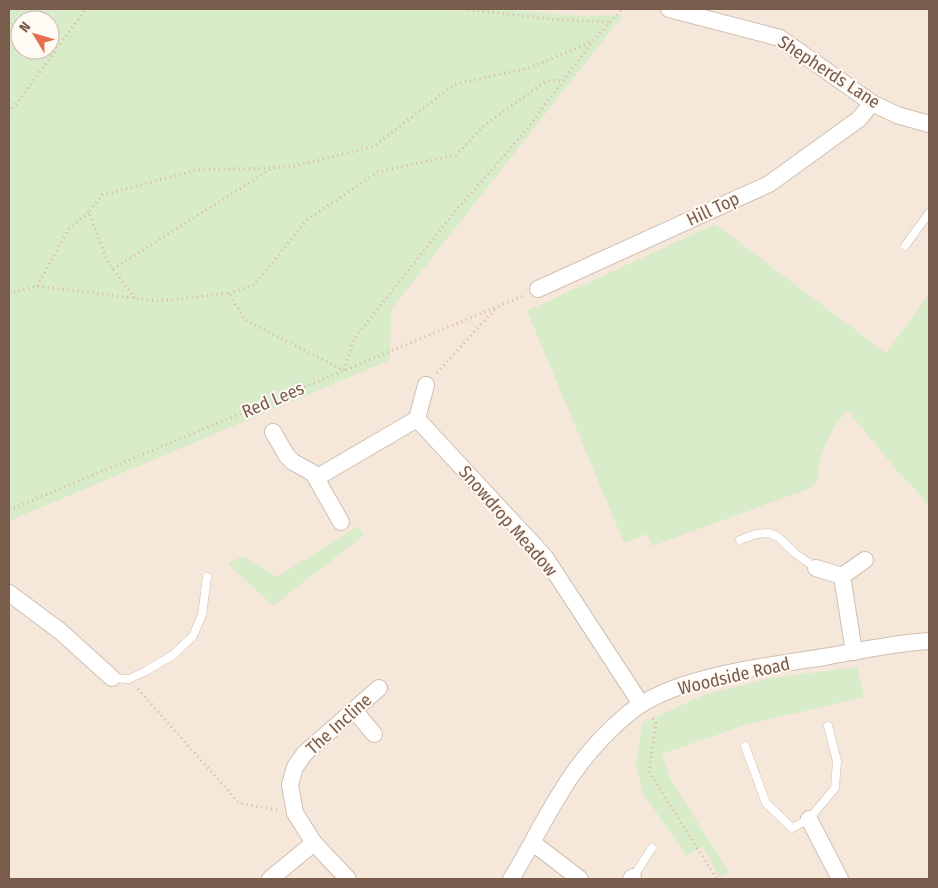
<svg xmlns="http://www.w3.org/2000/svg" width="938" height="888" viewBox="0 0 938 888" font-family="'Fira Sans Condensed',sans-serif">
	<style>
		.residential { fill: #f5e8da; fill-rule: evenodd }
		.green { fill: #d8ecc9; fill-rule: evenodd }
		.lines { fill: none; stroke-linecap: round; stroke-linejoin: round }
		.lane-casing { stroke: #d1beb0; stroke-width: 9 }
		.street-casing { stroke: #d1beb0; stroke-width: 18 }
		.path { stroke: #d9b8a5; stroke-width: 3; stroke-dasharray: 1 4; stroke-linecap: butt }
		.lane { stroke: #fff; stroke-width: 8 }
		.street { stroke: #fff; stroke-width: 16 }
		.labels { text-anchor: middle; stroke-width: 4; stroke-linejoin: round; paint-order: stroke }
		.street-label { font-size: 18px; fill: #7a5c4d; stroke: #fffaf3 }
	</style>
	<rect width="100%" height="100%" fill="#fdf6ec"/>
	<path class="residential" d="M 9,9 L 929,9 L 929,879 L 9,879 ZM 20,20 L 50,20 L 50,50 L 20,50 Z"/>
	<g class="green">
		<path d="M 9,9 L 502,9 L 583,16 L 623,15 L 391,310 L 390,360 L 9,521 ZM 20,20 L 50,20 L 50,50 L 20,50 Z"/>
		<path d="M 715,224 L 886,353 L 929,294 L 929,508 L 915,489 L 904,479 L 847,410 C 831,431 817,454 818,481 L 811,488 L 652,546 L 647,534 L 624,543 L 527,311 Z"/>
		<polygon points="358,526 364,535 273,606 228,564 243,556 277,577"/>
		<polygon points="857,667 864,697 745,725 662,754 670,778 729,873 719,877 703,846 686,856 643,793 636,764 642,723 704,695 771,678"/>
	</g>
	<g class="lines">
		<g class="lane-casing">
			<g id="lane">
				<polyline points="905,246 929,213"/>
				<polyline points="740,540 756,534 769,533 778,537 796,554 816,568"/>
				<polyline points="112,678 129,679 146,671 173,655 193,636 202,615 207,577"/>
				<polyline points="745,746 766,803 792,828 809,819 835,788 837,761 828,726"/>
				<polyline points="633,877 652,848"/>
			</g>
		</g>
		<g class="street-casing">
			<g id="street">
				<polyline points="669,9 780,38 872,103 897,115 929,124"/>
				<polyline points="538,289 769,184 859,119 872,103"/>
				<polyline points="417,419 545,557 641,704"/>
				<polyline points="273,432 287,456 293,462 313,473 341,522"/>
				<polyline points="316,478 417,419 426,385"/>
				<polyline points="816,568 842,576 865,560"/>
				<polyline points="842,576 854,652"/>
				<polyline points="9,593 60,631 112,678"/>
				<polyline points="354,710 374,734"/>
				<polyline points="809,819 840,879"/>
				<polyline points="533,843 580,879"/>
				<polyline points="270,879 314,843"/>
				<polyline points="348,879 314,843 295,813 290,785 295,767 305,753 379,688"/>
				<path d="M 511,879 C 528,852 541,824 558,797 C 576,766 601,736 629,713 C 673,676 768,666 824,657 C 859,651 894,643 929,641"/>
				<polyline points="631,879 633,877"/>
			</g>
		</g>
		<g class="path">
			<polyline points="463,9 559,20 611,22"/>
			<polyline points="9,112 17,103 86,9"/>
			<polyline points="113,269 271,169"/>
			<polyline points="37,286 68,230 89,212"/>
			<polyline points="229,293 254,285 307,220 378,172 456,155 485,125 546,81 563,80"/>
			<polyline points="9,294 37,286 159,301 229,293 245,320 343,370"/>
			<polyline points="135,298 107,261 89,212 102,195 197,170 271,168 295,166 374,146 455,84 529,68 593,41"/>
			<polyline points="344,370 354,339 452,215 524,133 593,41 622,9"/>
			<polyline points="437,373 495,309"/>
			<polyline points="9,510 523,296"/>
			<polyline points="138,689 239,803 277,810"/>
			<polyline points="653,718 656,723 649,772 717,879"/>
		</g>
		<use href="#lane" class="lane"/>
		<use href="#street" class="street"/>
	</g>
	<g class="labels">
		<g class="street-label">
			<text transform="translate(829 72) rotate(33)" y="6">Shepherds Lane</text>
			<text transform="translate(713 209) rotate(-25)" y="6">Hill Top</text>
			<text transform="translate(273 400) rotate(-23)" y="6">Red Lees</text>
			<text transform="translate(508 521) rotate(49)" y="6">Snowdrop Meadow</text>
			<text transform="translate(734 676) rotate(-13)" y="6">Woodside Road</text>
			<text transform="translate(339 724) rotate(-42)" y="6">The Incline</text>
		</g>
	</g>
	<rect width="938" height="888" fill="none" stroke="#7a5c4d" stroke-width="20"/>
	<g transform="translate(35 35) rotate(308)"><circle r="24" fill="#fffaf3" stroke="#cabbb1"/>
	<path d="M0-4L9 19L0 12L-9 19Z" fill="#e76f51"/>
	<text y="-8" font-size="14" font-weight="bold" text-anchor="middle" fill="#7a5c4d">N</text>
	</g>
</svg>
